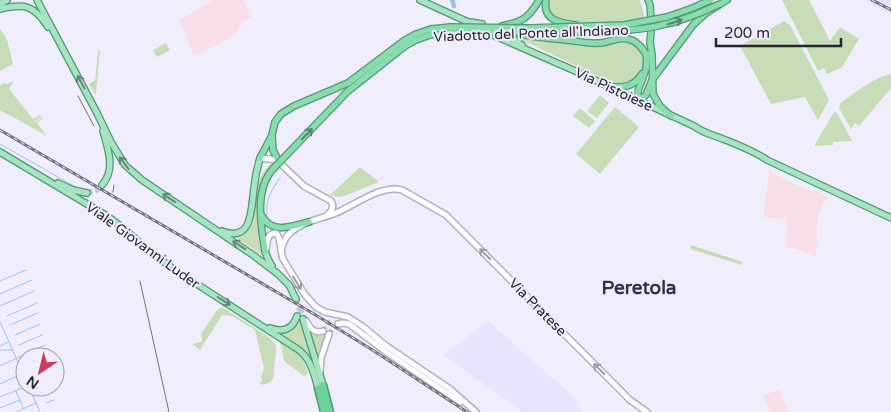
<svg xmlns="http://www.w3.org/2000/svg" width="891" height="412" viewBox="0 0 891 412" font-family="'Varela Round',sans-serif">
	<style>
		.built { fill: #e8e4fe }
		.education { fill: #f8dee6 }
		.green { fill: #c6ddb8 }
		.lines { fill: none; stroke-linecap: round; stroke-linejoin: round }
		.stream { stroke: #9dc2e9; stroke-width: 1 }
		.canal { stroke: #9dc2e9; stroke-width: 4.5 }
		.secondary-tunnel { stroke: #c8c6d4; stroke-width: 5; stroke-dasharray: 5 2.5; stroke-linecap: butt }
		.primary-tunnel { stroke: #c8c6d4; stroke-width: 5.5; stroke-dasharray: 5.5 3; stroke-linecap: butt }
		.secondary-casing { stroke: #b2aec6; stroke-width: 8 }
		.primary-casing { stroke: #539774; stroke-width: 8 }
		.trunk-casing { stroke: #539774; stroke-width: 8 }
		.motorway-casing { stroke: #539774; stroke-width: 9 }
		.secondary { stroke: #fff; stroke-width: 5 }
		.primary { stroke: #a6e5c2; stroke-width: 5.5 }
		.trunk { stroke: #88dcae; stroke-width: 5.5 }
		.motorway { stroke: #6ad399; stroke-width: 6 }
		.tram { stroke: #74737e; stroke-width: 1 }
		.rail-casing { stroke: #74737e; stroke-width: 3 }
		.rail { stroke: #f0eefd; stroke-width: 1; stroke-dasharray: 4; stroke-linecap: butt }
		.trunk-bridge-casing { stroke: #539774; stroke-width: 8; stroke-linecap: butt }
		.trunk-bridge { stroke: #88dcae; stroke-width: 5.5 }
		.oneway { stroke: #58826f }
		.oneway2 { stroke: #678679 }
		.oneway3 { stroke: #9e9ea2 }
		.labels { text-anchor: middle; stroke-width: 4; stroke-linejoin: round; paint-order: stroke }
		.street-label { font-size: 14px; fill: #282730; stroke: #f0eefd }
		.district-label { font-size: 19px; font-weight: bold; fill: #353144; stroke: #f0eefd }
	</style>
	<rect width="100%" height="100%" fill="#f0eefd"/>
	<g class="built">
		<polygon points="863,0 891,0 891,15"/>
		<polygon points="488,321 575,398 582,412 523,412 443,355"/>
	</g>
	<g class="education">
		<polygon points="214,0 243,0 252,16 241,24 239,30 237,31 236,34 194,57 180,20"/>
		<polygon points="769,172 812,192 814,190 828,196 818,215 816,256 786,246 787,219 763,217"/>
		<polygon points="779,390 788,412 770,412 764,395"/>
	</g>
	<g class="green">
		<path d="M 549,0 L 640,0 L 645,19 C 626,22 560,31 549,12 C 547,8 548,4 549,0 Z"/>
		<polygon points="782,0 809,0 830,41 840,27 859,39 842,67 827,74 824,68 818,71"/>
		<polygon points="784,21 790,25 829,100 818,120 805,97 771,104 740,46"/>
		<path d="M 0,29 C 9,39 10,52 13,64 L 0,71 Z"/>
		<path d="M 514,36 L 520,36 L 544,41 L 598,47 C 606,46 613,41 621,40 C 653,39 654,88 612,83 Z"/>
		<polygon points="166,43 170,50 157,57 153,50"/>
		<polygon points="100,50 96,94 95,94 89,84 95,80 98,51"/>
		<path d="M 891,74 L 891,88 L 859,126 L 855,123 L 851,129 L 839,108 L 840,104 C 852,94 875,77 891,74 Z"/>
		<polygon points="12,81 13,83 9,89 33,119 40,115 41,116 35,121 35,122 42,117 43,118 37,123 47,136 0,110 0,86 4,83 6,85"/>
		<polygon points="600,95 609,103 597,118 587,111"/>
		<polygon points="615,107 639,127 600,174 576,154"/>
		<polygon points="580,108 595,121 589,128 573,116"/>
		<polygon points="834,112 837,113 852,141 833,142 833,145 814,146"/>
		<path d="M 272,163 L 274,164 C 271,167 268,170 266,173 C 251,196 260,229 263,254 L 262,255 L 235,237 C 258,230 253,218 255,199 C 256,187 261,170 272,163 Z"/>
		<polygon points="360,167 379,182 344,196 339,197 330,195"/>
		<polygon points="691,245 743,262 742,265 690,249"/>
		<path d="M 222,307 L 269,337 C 281,348 275,353 274,366 C 274,370 274,376 273,379 C 271,382 266,384 263,385 L 260,383 L 260,382 L 262,381 L 261,376 L 262,375 L 264,368 L 255,330 L 232,316 L 222,315 L 200,350 L 192,344 L 201,342 L 202,339 L 201,334 L 217,310 Z"/>
		<polygon points="300,318 313,356 312,357 292,341 279,333"/>
		<polygon points="325,331 326,332 318,358 311,332 319,335"/>
		<path d="M 278,339 C 293,348 302,354 308,372 L 307,375 L 304,376 L 285,362 L 284,360 L 281,346 Z"/>
	</g>
	<g class="lines">
		<g class="stream">
			<polyline points="0,144 74,186 78,188"/>
			<path d="M 267,216 C 265,199 272,189 281,177"/>
			<polyline points="0,281 26,270"/>
			<polyline points="0,294 32,280"/>
			<polyline points="0,306 34,291"/>
			<polyline points="7,316 37,303"/>
			<polyline points="0,322 25,378"/>
			<polyline points="10,325 38,313"/>
			<polyline points="15,335 40,324"/>
			<polyline points="19,345 42,335"/>
			<polyline points="0,346 8,342"/>
			<polyline points="0,350 12,350"/>
			<polyline points="0,366 45,345"/>
			<polyline points="0,384 22,374"/>
			<polyline points="29,387 40,412"/>
			<polyline points="16,391 23,408"/>
			<polyline points="42,395 53,390"/>
			<polyline points="0,397 25,387"/>
			<polyline points="46,403 54,400"/>
			<polyline points="0,408 20,400"/>
			<polyline points="16,412 36,403"/>
		</g>
		<polyline class="canal" points="452,0 454,6"/>
		<g class="secondary-tunnel">
			<polyline points="300,309 306,321"/>
			<polyline points="323,331 328,323 327,318"/>
			<polyline points="329,334 334,327 338,324"/>
		</g>
		<g class="primary-tunnel">
			<polyline points="87,193 97,190 102,185"/>
			<polyline points="296,299 303,319"/>
		</g>
		<g class="secondary-casing">
			<g id="secondary">
				<polyline points="260,158 278,160"/>
				<path d="M 281,164 L 304,186 L 331,201 C 335,207 332,211 327,215"/>
				<path d="M 266,250 C 267,242 267,233 276,233 C 282,240 280,251 283,259 L 305,295 L 316,307 L 325,312 L 348,317 L 362,326 L 385,345 L 450,389 L 476,412"/>
				<path d="M 281,250 C 283,243 285,237 290,233 C 303,221 321,219 336,213 C 355,205 382,184 402,190 L 446,215 L 630,400 L 647,412"/>
				<path d="M 306,321 C 310,328 314,334 323,331"/>
				<polyline points="338,324 343,323 349,324 389,354 460,402"/>
				<polyline points="320,372 321,358 329,334"/>
			</g>
		</g>
		<g class="primary-casing">
			<g id="primary">
				<polyline points="37,0 97,113 111,142 125,165 142,180 253,255 278,274 289,285 296,299"/>
				<polyline points="420,0 468,22 473,25"/>
				<polyline points="0,4 7,0"/>
				<path d="M 0,9 C 24,3 34,5 48,27"/>
				<polyline points="470,22 482,24"/>
				<path d="M 493,35 L 573,70 L 694,126 C 703,133 713,135 723,139 C 738,145 754,151 767,160 L 891,218"/>
				<polyline points="506,35 522,45"/>
				<path d="M 0,152 L 107,216 L 122,227 L 150,252 L 175,270 L 299,350 C 311,360 314,373 318,388"/>
				<polyline points="58,183 73,190 87,193"/>
				<path d="M 102,185 C 116,170 108,149 103,131"/>
				<path d="M 222,231 C 253,243 251,209 254,188 C 255,178 257,168 260,158"/>
				<polyline points="265,251 268,259 272,266"/>
				<polyline points="303,319 323,385"/>
				<path d="M 270,328 C 283,333 293,329 297,316"/>
			</g>
		</g>
		<g class="trunk-casing">
			<g id="trunk">
				<path d="M 546,0 C 542,21 561,23 576,25"/>
				<polyline points="648,0 650,5 651,18"/>
				<path d="M 502,26 C 522,22 529,18 539,0"/>
				<path d="M 520,34 C 535,38 551,38 567,40 C 577,41 588,44 598,43 C 609,43 617,36 628,39 C 638,41 643,48 647,57"/>
				<polyline points="650,41 652,55 653,94 660,106 671,116"/>
				<polyline points="650,43 651,30"/>
				<path d="M 609,87 C 624,87 633,88 642,74"/>
				<polyline points="638,101 646,95 652,80 693,25 705,14 727,0"/>
				<polyline points="638,101 638,91 646,69 647,54"/>
				<polyline points="260,158 271,137"/>
				<polyline points="278,160 273,150 272,135 275,122 281,114 294,106 348,83"/>
				<path d="M 262,216 C 273,235 291,226 309,222"/>
				<path d="M 265,251 C 261,226 254,190 273,169"/>
			</g>
		</g>
		<g class="motorway-casing">
			<g id="motorway">
				<polyline points="323,385 330,412"/>
				<polyline points="318,388 324,412"/>
			</g>
		</g>
		<use href="#secondary" class="secondary"/>
		<use href="#primary" class="primary"/>
		<use href="#trunk" class="trunk"/>
		<use href="#motorway" class="motorway"/>
		<g class="tram">
			<polyline points="78,96 94,126"/>
			<polyline points="113,192 114,185"/>
			<polyline points="140,281 169,412"/>
		</g>
		<g class="rail-casing">
			<g id="rail">
				<polyline points="872,0 891,10"/>
				<polyline points="0,130 314,314 371,349 467,412"/>
			</g>
		</g>
		<use href="#rail" class="rail"/>
		<g class="trunk-bridge-casing">
			<g id="trunk-bridge">
				<polyline points="348,83 405,40 416,34 431,29 450,27 530,28 624,25 667,17 690,9 711,0"/>
				<path d="M 273,169 L 348,91 L 405,46 L 416,40 L 430,35 L 451,33 C 492,32 533,33 574,32 C 605,31 636,32 666,24 C 685,20 702,12 720,4"/>
			</g>
		</g>
		<use href="#trunk-bridge" class="trunk-bridge"/>
	</g>
	<defs><path id="oneway-shaft" d="M-6 0H5M1.5-3L5.5 0L1.5 3" fill="none" stroke-width="1.6" stroke-linecap="round" stroke-linejoin="round" transform="scale(1.25)"/></defs>
	<g class="oneway">
		<use href="#oneway-shaft" transform="translate(675 22) rotate(-17)"/>
		<use href="#oneway-shaft" transform="translate(307 134) rotate(-46)"/>
	</g>
	<g class="oneway2">
		<use href="#oneway-shaft" transform="translate(81 82) rotate(-118)"/>
		<use href="#oneway-shaft" transform="translate(124 163) rotate(-128)"/>
		<use href="#oneway-shaft" transform="translate(169 198) rotate(-147)"/>
		<use href="#oneway-shaft" transform="translate(239 245) rotate(-146)"/>
		<use href="#oneway-shaft" transform="translate(224 301) rotate(32)"/>
	</g>
	<g class="oneway3">
		<use href="#oneway-shaft" transform="translate(485 254) rotate(-135)"/>
		<use href="#oneway-shaft" transform="translate(297 283) rotate(58)"/>
		<use href="#oneway-shaft" transform="translate(599 369) rotate(-135)"/>
	</g>
	<g class="labels">
		<g class="street-label">
			<text transform="translate(531 33) rotate(-2)" y="5">Viadotto del Ponte all'Indiano</text>
			<text transform="translate(614 89) rotate(25)" y="5">Via Pistoiese</text>
			<text transform="translate(143 245) rotate(36)" y="5">Viale Giovanni Luder</text>
			<text transform="translate(538 307) rotate(45)" y="5">Via Pratese</text>
		</g>
		<g class="district-label">
			<text x="639" y="294">Peretola</text>
		</g>
	</g>
	<g transform="translate(40 372) rotate(215)"><circle r="24" fill="#f0eefd" stroke="#a09eab"/>
	<path d="M0-4L9 19L0 12L-9 19Z" fill="#cd3d5d"/>
	<text y="-8" font-size="14" font-weight="bold" text-anchor="middle" fill="#282730">N</text>
	</g>
	<path d="M716 38v8h125v-8" fill="none" stroke="#282730" stroke-width="2.5"/>
	<text x="724" y="38" font-size="15" fill="#282730" stroke="#f0eefd" stroke-width="4" paint-order="stroke">200 m</text>
</svg>
